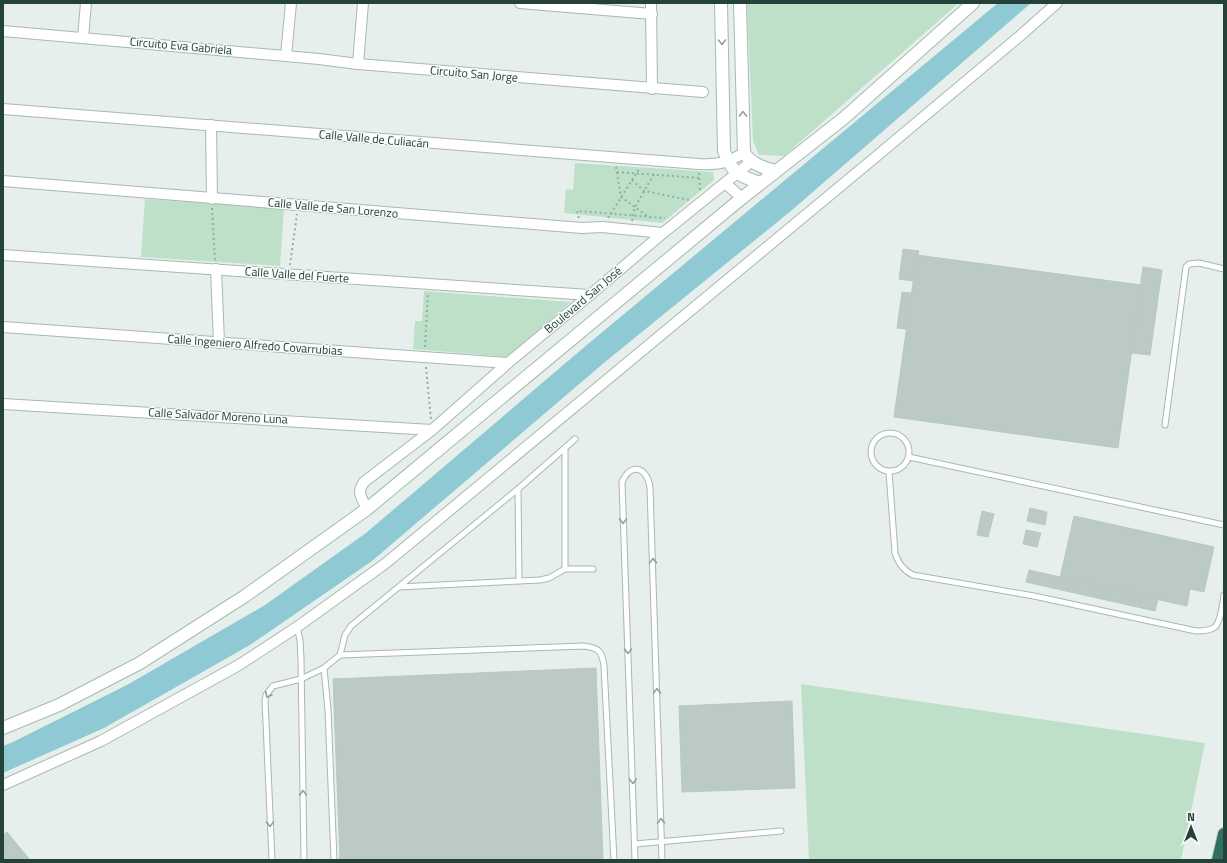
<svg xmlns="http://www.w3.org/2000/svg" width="1227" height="863" viewBox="0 0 1227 863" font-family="'Titillium Web',sans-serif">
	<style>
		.green { fill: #bfe0c8 }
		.water { fill: #8ec9d4 }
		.building { fill: #bbcac4; stroke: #b8c9c2 }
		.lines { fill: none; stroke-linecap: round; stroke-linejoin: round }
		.lane-casing { stroke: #a8b8b2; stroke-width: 7 }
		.street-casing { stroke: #a8b8b2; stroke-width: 12 }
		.secondary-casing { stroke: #a4bbb3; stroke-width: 14 }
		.highway-casing { stroke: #c2cac8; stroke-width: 14 }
		.path { stroke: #86b3a5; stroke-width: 2; stroke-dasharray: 2 3; stroke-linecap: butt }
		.lane { stroke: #fff; stroke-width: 5 }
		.street { stroke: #fff; stroke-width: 10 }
		.secondary { stroke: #fff; stroke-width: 12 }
		.highway { stroke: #2f6f62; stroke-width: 12 }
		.oneway { stroke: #92a09c }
		.labels { text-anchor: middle; stroke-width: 3; stroke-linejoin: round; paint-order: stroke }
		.street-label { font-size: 12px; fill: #24423a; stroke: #f7fbf9 }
	</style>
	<rect width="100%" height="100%" fill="#e6efeb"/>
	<g class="green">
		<polygon points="747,3 959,3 784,156 759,155 753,141"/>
		<polygon points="575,163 713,172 714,180 662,223 564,213 566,189 573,190"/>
		<polygon points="145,199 284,208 280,266 141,257"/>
		<polygon points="424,291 571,302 508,357 413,349 415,321 422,321"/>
		<polygon points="801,684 1205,743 1181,860 809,860"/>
	</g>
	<polygon class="water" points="998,3 1031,3 792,210 605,362 372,561 250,645 104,728 3,773 3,746 13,742 127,685 265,605 366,533 588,344"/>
	<g class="building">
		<polygon points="903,249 919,251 918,255 917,255 913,281 899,279"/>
		<polygon points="917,255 1141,285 1118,448 894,417"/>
		<polygon points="1143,267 1162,270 1150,355 1131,353"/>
		<polygon points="902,292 911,293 906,329 897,328"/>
		<polygon points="1030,508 1047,512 1045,525 1027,521"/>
		<polygon points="982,511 994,514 988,537 977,535"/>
		<polygon points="1074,516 1214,547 1204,592 1190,589 1187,606 1060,578"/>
		<polygon points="1026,530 1041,533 1037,547 1023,544"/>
		<polygon points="1029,570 1158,599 1155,611 1026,582"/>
		<polygon points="596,668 603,860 340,860 333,679"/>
		<polygon points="792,701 795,788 682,792 679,706"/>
		<polygon points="7,832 30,860 3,860 3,835"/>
	</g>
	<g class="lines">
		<g class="lane-casing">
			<g id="lane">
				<polyline points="1165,425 1186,267 1189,264 1199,263 1224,269"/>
				<circle cx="890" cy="452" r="19"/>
				<polyline points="565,449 565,569"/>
				<polyline points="909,457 1224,525"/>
				<path d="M 889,472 L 895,553 C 899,564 903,570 913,575 L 1034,596 L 1196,631 C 1202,631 1210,631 1215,627 C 1220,622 1223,603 1224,595"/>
				<polyline points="518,489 519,581"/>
				<polyline points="399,587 540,580 549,578 565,569 593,569"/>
				<polyline points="297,627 300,640 301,659 304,860"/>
				<path d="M 340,655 L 584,646 C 599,648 602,651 604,666 L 614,860"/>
				<polyline points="324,668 328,710 334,860"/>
				<polyline points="635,844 781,831"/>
				<polyline points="272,860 265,700 266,695 273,686 301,679 324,668 340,655 345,635 351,626 518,489 575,439"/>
				<path d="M 635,860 L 622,482 C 631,461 648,468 650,488 L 662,860"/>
			</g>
		</g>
		<g class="street-casing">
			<g id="street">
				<polyline points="520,3 652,14"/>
				<polyline points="651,3 652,89"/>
				<polyline points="3,31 319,59 358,64 703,92"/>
				<polyline points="83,38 86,3"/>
				<polyline points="286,56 291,3"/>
				<polyline points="358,64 363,3"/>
				<path d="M 3,109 L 699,164 C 719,165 726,163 744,153"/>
				<polyline points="211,125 212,199"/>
				<polyline points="3,181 582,228 602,227 663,233"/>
				<polyline points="725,183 742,198"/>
				<polyline points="3,255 590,295"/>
				<polyline points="216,269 219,343"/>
				<polyline points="3,327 508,363"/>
				<polyline points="3,404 432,430"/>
				<path d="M 367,509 C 362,498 356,493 364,482 L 432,430 L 508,363 L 590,295 L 663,233 L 752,161"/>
				<polyline points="3,785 101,741 239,665 297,627 386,563 872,160 1021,35 1057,3"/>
			</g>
		</g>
		<g class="secondary-casing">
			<g id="secondary">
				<path d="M 721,3 L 724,151 C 731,172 740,177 761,183"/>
				<path d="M 740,3 L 744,153 C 752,164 763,168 776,171"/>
				<polyline points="3,728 59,705 140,663 245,596 367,509 742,198 844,118 973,3"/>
			</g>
		</g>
		<g class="highway-casing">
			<polyline id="highway" points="1218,860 1224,834"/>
		</g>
		<g class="path">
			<polyline points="616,167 621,197 650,218"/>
			<polyline points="617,172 699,178"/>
			<polyline points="699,173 700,191"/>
			<polyline points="632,180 644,191 690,200"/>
			<polyline points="212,208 215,260"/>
			<polyline points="579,218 577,211 665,218"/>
			<polyline points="608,218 639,169"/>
			<polyline points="632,221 635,207 654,174"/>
			<polyline points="290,265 297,214"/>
			<polyline points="425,347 428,293"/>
			<polyline points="426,367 431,419"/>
		</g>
		<use href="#lane" class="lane"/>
		<use href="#street" class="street"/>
		<use href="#secondary" class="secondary"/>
		<use href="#highway" class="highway"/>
	</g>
	<defs><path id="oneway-chevron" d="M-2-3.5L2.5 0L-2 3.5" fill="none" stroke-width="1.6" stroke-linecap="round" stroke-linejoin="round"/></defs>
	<g class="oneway">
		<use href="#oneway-chevron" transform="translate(722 42) rotate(89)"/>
		<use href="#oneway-chevron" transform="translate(743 114) rotate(-91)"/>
		<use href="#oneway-chevron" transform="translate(623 521) rotate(88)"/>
		<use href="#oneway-chevron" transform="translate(653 561) rotate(-92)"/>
		<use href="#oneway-chevron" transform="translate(628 651) rotate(88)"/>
		<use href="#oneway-chevron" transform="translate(657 691) rotate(-92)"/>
		<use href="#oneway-chevron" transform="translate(268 695) rotate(116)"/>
		<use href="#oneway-chevron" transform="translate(633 781) rotate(88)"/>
		<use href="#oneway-chevron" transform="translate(303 793) rotate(-91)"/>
		<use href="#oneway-chevron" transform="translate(661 821) rotate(-92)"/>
		<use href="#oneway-chevron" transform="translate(270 824) rotate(88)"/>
	</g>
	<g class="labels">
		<g class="street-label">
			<text transform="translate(181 46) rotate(5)" y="4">Circuito Eva Gabriela</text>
			<text transform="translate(474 74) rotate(5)" y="4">Circuito San Jorge</text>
			<text transform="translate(374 139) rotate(5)" y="4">Calle Valle de Culiacán</text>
			<text transform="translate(333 208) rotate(5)" y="4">Calle Valle de San Lorenzo</text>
			<text transform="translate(297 275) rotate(4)" y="4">Calle Valle del Fuerte</text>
			<text transform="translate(583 300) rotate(-40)" y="4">Boulevard San José</text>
			<text transform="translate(255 345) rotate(4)" y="4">Calle Ingeniero Alfredo Covarrubias</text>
			<text transform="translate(218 416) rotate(3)" y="4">Calle Salvador Moreno Luna</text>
		</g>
	</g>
	<rect width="1227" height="863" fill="none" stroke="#24423a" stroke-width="8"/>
	<g transform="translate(1191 827)" stroke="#f7fbf9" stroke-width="3" paint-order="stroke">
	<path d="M0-3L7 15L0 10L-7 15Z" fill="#24423a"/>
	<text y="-6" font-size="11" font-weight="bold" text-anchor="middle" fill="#24423a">N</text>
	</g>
</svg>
